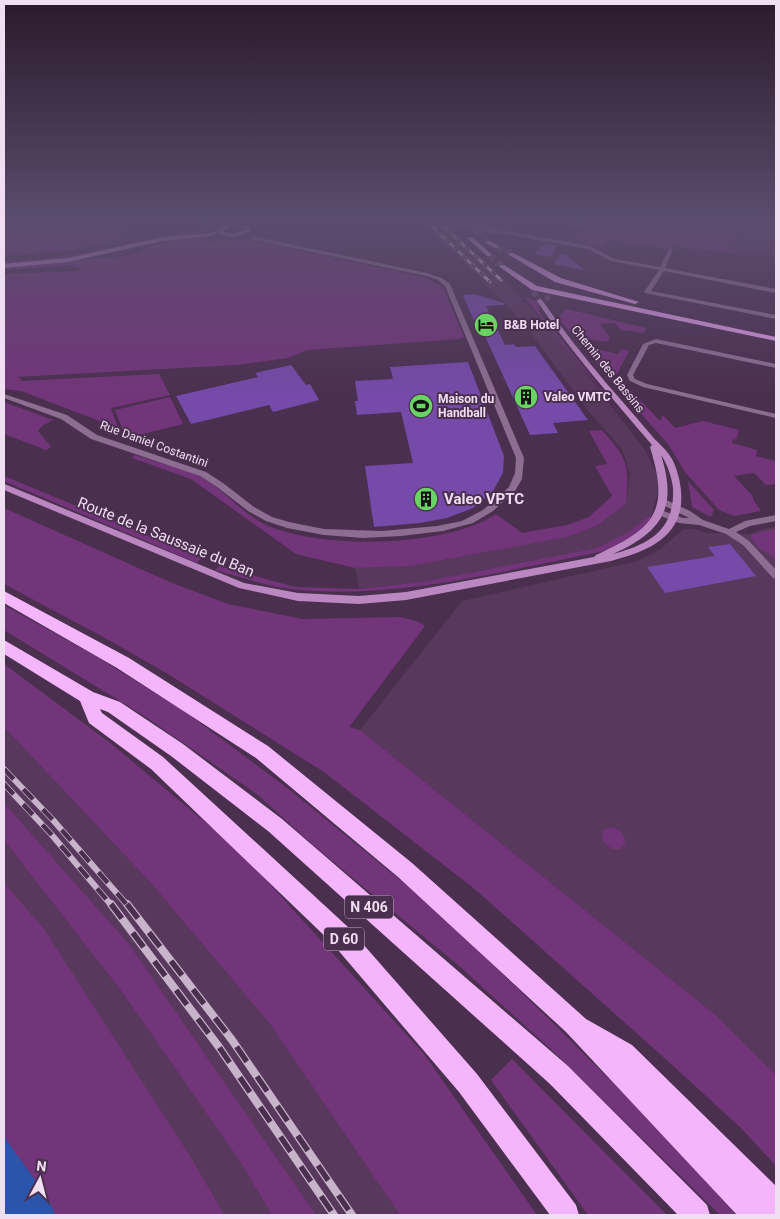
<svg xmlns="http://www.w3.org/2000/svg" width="780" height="1219" viewBox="0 0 780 1219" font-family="Roboto,sans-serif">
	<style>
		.built { fill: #59385d }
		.green { fill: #72357a }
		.water { fill: #2b55ac }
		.building { fill: #754aa8 }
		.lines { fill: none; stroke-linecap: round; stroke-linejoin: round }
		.secondary-tunnel { stroke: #644967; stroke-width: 5.5; stroke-dasharray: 5.5 2.5; stroke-linecap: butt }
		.primary-tunnel { stroke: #644967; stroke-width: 7; stroke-dasharray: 7 4; stroke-linecap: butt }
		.street { fill: #8d6d91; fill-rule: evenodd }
		.secondary { fill: #bb87c1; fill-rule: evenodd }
		.primary { fill: #de9be6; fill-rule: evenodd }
		.highway { fill: #f5b5fd; fill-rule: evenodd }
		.rail-far2-casing { stroke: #c7b3ca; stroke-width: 3 }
		.rail-far1-casing { stroke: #c7b3ca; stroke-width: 6 }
		.rail-casing { stroke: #c7b3ca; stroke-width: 8 }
		.rail-far2 { stroke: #4b2f4f; stroke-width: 2; stroke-dasharray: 6; stroke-linecap: butt }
		.rail-far1 { stroke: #4b2f4f; stroke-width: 4.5; stroke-dasharray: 14; stroke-linecap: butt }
		.rail { stroke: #4b2f4f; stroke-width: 5.5; stroke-dasharray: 18; stroke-linecap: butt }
		.street-bridge { stroke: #8d6d91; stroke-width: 5.5 }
		.labels { text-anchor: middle; stroke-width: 4; stroke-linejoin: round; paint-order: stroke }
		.far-poi-label { font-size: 12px; font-weight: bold; fill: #f0def2; stroke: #4b2f4f; text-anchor: start }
		.far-street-label { font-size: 12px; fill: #f0def2; stroke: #4b2f4f }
		.shield { fill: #4b2f4f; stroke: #beaac1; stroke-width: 1 }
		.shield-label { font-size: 14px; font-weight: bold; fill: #f0def2 }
		.poi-label { font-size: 15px; font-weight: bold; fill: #f0def2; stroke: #4b2f4f; text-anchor: start }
		.street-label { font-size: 15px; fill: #f0def2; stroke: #4b2f4f }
	</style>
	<rect width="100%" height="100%" fill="#4b2f4f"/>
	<g class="built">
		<polygon points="423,222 442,222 502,278 558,337 645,450 657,475 658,491 652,514 630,531 597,548 422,582 359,589 355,568 411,566 567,537 598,525 626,504 630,474 622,449 589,412 522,321"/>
		<polygon points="746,223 776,227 776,257 736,250 737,247 735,247"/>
		<polygon points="776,527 776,1075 717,1016 360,730 462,601 638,561 659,550 684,529 694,529 707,533 752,534 758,530"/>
		<polygon points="4,727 151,883 270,1024 400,1215 316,1215 129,944 4,803"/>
		<polygon points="4,840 122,992 239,1160 272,1215 4,1215"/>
	</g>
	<g class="green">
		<polygon points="22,222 87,222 127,230 119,232 124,239 63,251 4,256 4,227"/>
		<polygon points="597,222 751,222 750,224 745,223 733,248 718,246 741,251 740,254 671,246 667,249 608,240 602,247 572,240 582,228 596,225"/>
		<path d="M 205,231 L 209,233 C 140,239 73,262 4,265 L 4,262 L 72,256 L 165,236 Z"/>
		<path d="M 209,238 L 207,242 L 244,239 L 424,277 L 443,287 L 464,337 L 460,339 L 307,350 L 288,358 L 236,365 L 16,377 L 20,378 L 21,381 L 159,374 L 170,395 L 111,408 L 118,428 L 21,391 L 4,389 L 4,274 L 79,271 L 83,268 L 77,268 L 72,265 L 4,270 L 4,268 L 42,265 L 98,257 L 107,259 L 139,253 C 150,240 193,239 209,238 Z"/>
		<polygon points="524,297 538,301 540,313 630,425"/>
		<polygon points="567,309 646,328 644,333 621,330 615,323 599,324 610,337 607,342 588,339 584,344 592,346 592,348 618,354 621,349 629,351 617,374 607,375 558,318 564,311"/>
		<polygon points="619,378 660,421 663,415 675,428 703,421 739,430 736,440 733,439 732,443 757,450 756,456 776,461 776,484 766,485 754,473 734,476 752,495 754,501 761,511 734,516 719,510 685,472 668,444 610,379"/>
		<polygon points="170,397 183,424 126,438 115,410"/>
		<polygon points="4,402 53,420 43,425 38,431 51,447 46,450 4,434"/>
		<path d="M 602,430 C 629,461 629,464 626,504 L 598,525 L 567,537 L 411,566 L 355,568 L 296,554 L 191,479 L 132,458 L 135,455 C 155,462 178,467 197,475 C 221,486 240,512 264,524 C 319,550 445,548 496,514 L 522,533 L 567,525 L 589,517 L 612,496 L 595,466 L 607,464 L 589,431 Z"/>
		<polygon points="4,476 202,558 197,563 4,481"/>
		<polygon points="688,481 714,510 711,517 692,507"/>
		<polygon points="4,508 172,583 228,604 303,619 401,617 416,621 425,626 349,727 360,730 717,1016 776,1075 776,1166 742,1129 670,1063 476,890 324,772 168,674 107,639 4,584"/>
		<path d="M 652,514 C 649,530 618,544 605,551 C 506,570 393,601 292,589 C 267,586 240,577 215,570 L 219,566 L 295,587 L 359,589 L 422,582 L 597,548 L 630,531 Z"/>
		<polygon points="776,529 776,559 759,548 751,538 752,534"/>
		<polygon points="4,605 97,657 184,711 286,787 431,905 548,1018 654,1124 736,1215 720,1215 555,1053 458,965 314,846 258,795 146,717 4,630"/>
		<polygon points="4,664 109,742 239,850 424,1054 537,1215 400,1215 270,1024 151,883 4,727"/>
		<polygon points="4,803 129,944 316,1215 272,1215 239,1160 122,992 4,840"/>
		<path d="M 612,827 C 620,829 626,835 625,844 L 620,849 L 612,849 L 603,842 L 602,831 Z"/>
		<polygon points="4,883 44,929 193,1161 224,1215 55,1215 48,1198 4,1137"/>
		<polygon points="512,1059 667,1215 588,1215 491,1080"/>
	</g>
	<polygon class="water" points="4,1137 48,1198 55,1215 4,1215"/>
	<g class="building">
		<polygon points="545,243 556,245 552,257 534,254"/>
		<polygon points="561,254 566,255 584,270 554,264"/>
		<polygon points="474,294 504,303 504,305 486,306 505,345 514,344 516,347 535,346 588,420 553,423 558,433 530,435 485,336 481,336 464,298 463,295"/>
		<polygon points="468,362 504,456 503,473 493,491 473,508 447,518 420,523 374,527 365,466 413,463 401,412 357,415 355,401 358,401 355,381 393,379 390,367"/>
		<polygon points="291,365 306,385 310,384 319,400 273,412 269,405 191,424 176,396 258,377 255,373"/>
		<polygon points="730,544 756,576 665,593 647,567 715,556 708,547"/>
	</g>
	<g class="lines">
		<g class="secondary-tunnel">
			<polyline points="533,292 540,301"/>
			<polyline points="547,295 548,303"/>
		</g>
		<g class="primary-tunnel">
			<polyline points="466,224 488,242"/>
			<polyline points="497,247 511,254"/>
			<polyline points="489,255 502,266"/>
		</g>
		<g class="street">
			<polygon points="14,222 14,223 4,225 4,223"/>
			<polygon points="195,222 203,222 224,228 222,229"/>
			<path d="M 564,222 L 579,224 L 593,222 C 585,230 572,228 564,222 Z"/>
			<polygon points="767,222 776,223 776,225 767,223"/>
			<polygon points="497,229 590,246 615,259 660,267 669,249 673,249 665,268 776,289 776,293 664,271 651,291 776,315 776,319 645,293 644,292 659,270 611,261 588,249 495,232"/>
			<polygon points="252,236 427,273 442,278 450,284 524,458 522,479 515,491 493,511 473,523 443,531 401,536 363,538 324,535 287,528 266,521 248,511 217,487 200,476 91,439 61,419 4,398 4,394 67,415 97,435 206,472 223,483 254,507 272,517 289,522 324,529 382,531 437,526 462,521 483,510 509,487 515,473 516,458 445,286 438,280 426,276 250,239"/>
			<polygon points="656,339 776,364 776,368 656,343 649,345 633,375 635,379 647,384 776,414 776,418 643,387 630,381 627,375 643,344"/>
			<polygon points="664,499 690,511 703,520 729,529 745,521 776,515 776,521 750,526 736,532 749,541 776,570 776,579 773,578 743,545 726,534 699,525 679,523 658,515 657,513 661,510 683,518 689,518 661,504 660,502 661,500"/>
		</g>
		<g class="secondary">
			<path d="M 238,224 L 247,225 L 251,230 C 241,238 229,239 218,233 L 211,236 L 163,241 L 68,262 L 4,268 L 4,264 L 68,258 L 163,237 L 210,233 L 220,230 L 223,226 ZM 238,226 L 243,227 L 245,230 L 234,234 L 223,232 L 227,228 Z"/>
			<path d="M 540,299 L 542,300 C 562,329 584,357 607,384 C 622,401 637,418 652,436 C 658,443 667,450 672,459 C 677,468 680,481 681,491 C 685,537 648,551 611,561 L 406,600 L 359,604 L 298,601 L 239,588 L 4,490 L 4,484 L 7,485 L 244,583 L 298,593 L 359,596 L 406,592 L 594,557 L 596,555 C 655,528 670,512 650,447 L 652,445 C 612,398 571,352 537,301 ZM 661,455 C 667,463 672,478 673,488 C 675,530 650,544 613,554 C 662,532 678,508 661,455 Z"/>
		</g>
		<g class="primary">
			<polygon points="468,237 472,237 491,254 491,256 487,256 468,239"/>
			<polygon points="486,241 490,241 500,247 495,248 486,243"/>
			<polygon points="509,253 513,253 561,278 639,302 635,304 555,282 509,255"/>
			<polygon points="500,265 504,265 537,286 776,337 776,341 532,290 500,267"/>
		</g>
		<g class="highway">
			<polygon points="4,591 129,658 268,746 412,863 586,1019 632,1045 776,1186 776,1215 737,1215 566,1032 398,877 256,758 117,668 4,603"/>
			<polygon points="4,640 93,692 120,702 183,744 282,819 568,1066 707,1205 710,1215 678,1215 550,1084 268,831 171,756 108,712 100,709 102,713 163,757 348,927 477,1074 576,1205 579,1215 550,1215 459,1092 332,943 151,769 89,723 80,701 4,654"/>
		</g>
		<g class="rail-far2-casing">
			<g id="rail-far2">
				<polyline points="428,222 490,282"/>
				<polyline points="439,222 501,280"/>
			</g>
		</g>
		<g class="rail-far1-casing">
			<g id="rail-far1">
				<polyline points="4,769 53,820 128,906"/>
				<polyline points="4,784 51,834 112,906"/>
			</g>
		</g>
		<g class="rail-casing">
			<g id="rail">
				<polyline points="111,904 219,1047 334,1215"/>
				<polyline points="127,904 232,1040 352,1215"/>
			</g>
		</g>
		<use href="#rail-far2" class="rail-far2"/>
		<use href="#rail-far1" class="rail-far1"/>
		<use href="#rail" class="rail"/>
		<polyline class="street-bridge" points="448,222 497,231"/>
	</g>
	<linearGradient id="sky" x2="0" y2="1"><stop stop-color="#291a2b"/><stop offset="0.56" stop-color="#5b4d6e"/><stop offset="1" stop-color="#5b4d6e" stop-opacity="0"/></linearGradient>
	<rect width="780" height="393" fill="url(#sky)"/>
	<defs>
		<g id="hotel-disc" transform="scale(1.25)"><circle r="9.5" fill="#69d464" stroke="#4b2f4f"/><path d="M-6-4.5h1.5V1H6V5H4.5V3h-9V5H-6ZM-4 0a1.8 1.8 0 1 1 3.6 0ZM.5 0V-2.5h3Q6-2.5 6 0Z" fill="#111"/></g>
		<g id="building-disc" transform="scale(1.25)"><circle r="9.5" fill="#69d464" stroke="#4b2f4f"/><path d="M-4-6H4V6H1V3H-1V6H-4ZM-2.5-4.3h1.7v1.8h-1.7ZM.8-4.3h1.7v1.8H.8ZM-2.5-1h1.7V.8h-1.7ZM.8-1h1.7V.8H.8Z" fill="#111"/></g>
		<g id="stadium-disc" transform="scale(1.25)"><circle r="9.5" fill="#69d464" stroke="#4b2f4f"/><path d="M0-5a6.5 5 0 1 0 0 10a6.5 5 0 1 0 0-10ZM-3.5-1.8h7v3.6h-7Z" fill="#111"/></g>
	</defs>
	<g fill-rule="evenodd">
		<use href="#hotel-disc" x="486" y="325"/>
		<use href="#building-disc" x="526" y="397"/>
		<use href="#stadium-disc" x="421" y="406"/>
		<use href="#building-disc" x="426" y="499"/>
	</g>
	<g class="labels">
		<g class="far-poi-label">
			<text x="504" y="329">B&amp;B Hotel</text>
			<text x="544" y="401">Valeo VMTC</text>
			<text x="438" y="403">Maison du<tspan x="438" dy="14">Handball</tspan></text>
		</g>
		<g class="far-street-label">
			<text transform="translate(608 369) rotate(51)" y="4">Chemin des Bassins</text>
			<text transform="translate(154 444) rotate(20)" y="4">Rue Daniel Costantini</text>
		</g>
		<g class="shield">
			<rect x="345" y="895.5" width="48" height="23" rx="4"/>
			<rect x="324" y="927.5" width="40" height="23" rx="4"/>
		</g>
		<g class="shield-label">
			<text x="369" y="912">N 406</text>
			<text x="344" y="944">D 60</text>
		</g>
		<g class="poi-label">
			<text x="444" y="504">Valeo VPTC</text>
		</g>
		<g class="street-label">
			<text transform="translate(166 537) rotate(22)" y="5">Route de la Saussaie du Ban</text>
		</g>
	</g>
	<rect width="780" height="1219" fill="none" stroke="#f0def2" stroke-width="10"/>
	<g transform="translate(40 1179) rotate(7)" stroke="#4b2f4f" stroke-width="4" paint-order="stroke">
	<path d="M0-4L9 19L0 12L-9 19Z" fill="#f0def2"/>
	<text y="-8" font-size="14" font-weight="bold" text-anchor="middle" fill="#f0def2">N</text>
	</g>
</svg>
